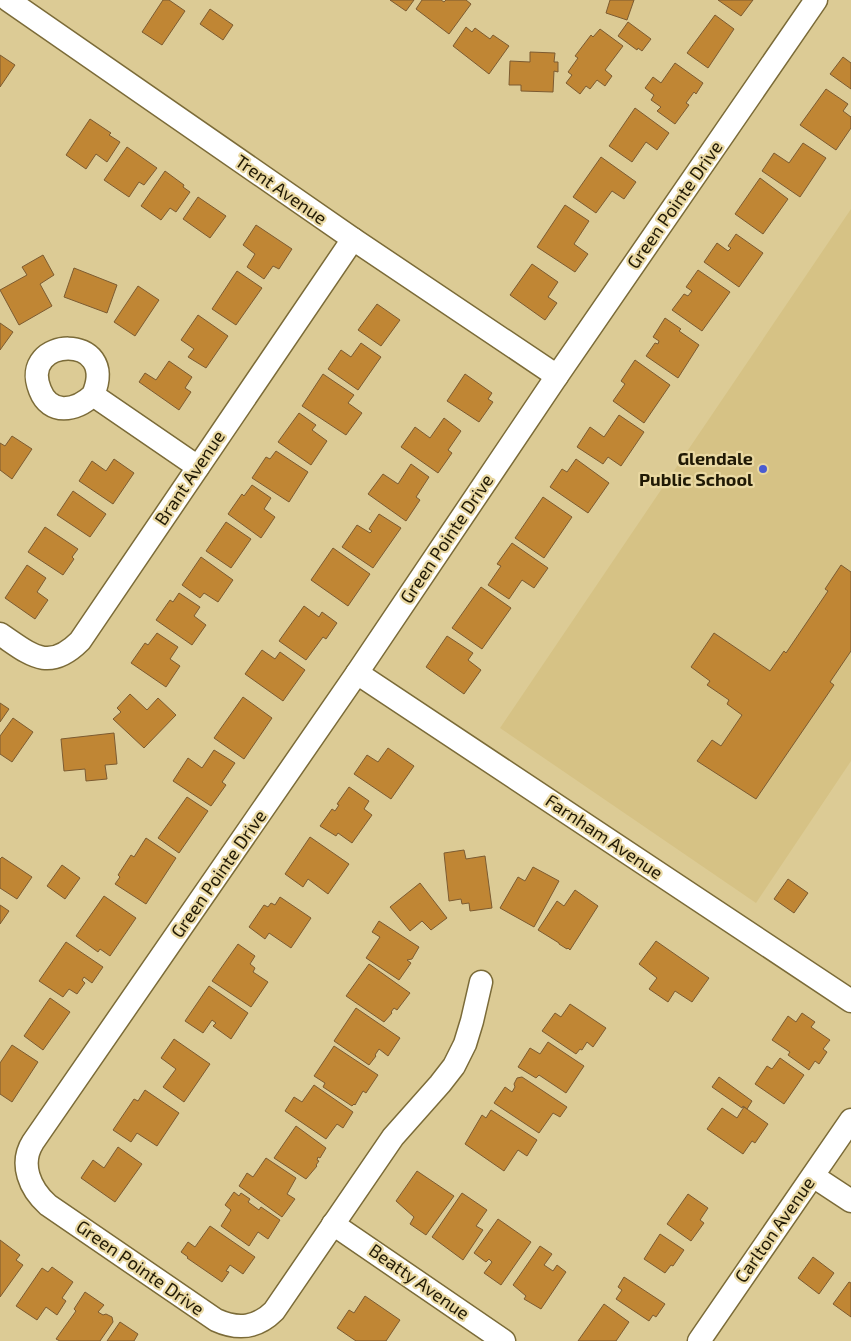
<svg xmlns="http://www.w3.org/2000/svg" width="851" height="1341" viewBox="0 0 851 1341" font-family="'Exo 2',sans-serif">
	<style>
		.built { fill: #d6c285 }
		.building { fill: #c08634; stroke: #7c5b31 }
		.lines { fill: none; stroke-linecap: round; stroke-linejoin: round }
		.street-casing { stroke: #7b6b38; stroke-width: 25 }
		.street { stroke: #fff; stroke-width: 22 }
		.poi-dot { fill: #4a5cd1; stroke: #e9d8a2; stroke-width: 2 }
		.labels { text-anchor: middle; stroke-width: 4.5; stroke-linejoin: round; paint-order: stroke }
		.street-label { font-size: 18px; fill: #201905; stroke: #e9d8a2 }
		.poi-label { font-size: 18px; font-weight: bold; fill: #201905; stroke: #e9d8a2; text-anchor: end }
	</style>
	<rect width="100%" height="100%" fill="#dccb95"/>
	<polygon class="built" points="851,209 851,761 756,903 500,728"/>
	<g class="building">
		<polygon points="163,0 169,0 185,11 162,45 142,32"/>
		<polygon points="390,0 414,0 406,11"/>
		<polygon points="422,0 441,0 444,2 446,0 466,0 471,4 449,34 416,9"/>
		<polygon points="610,0 634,0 627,20 606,13"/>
		<polygon points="718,0 753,0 741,16"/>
		<polygon points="210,9 233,25 223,40 200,24"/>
		<polygon points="715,15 734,29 708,68 687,53"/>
		<polygon points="628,22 651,39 642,51 638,48 637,50 618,36"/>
		<polygon points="466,27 472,32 475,28 490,39 493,35 509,46 489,74 453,46"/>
		<polygon points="600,29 623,46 605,70 612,76 605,86 597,80 590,89 586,86 580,94 566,83 572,75 568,72 578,58 575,56 591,35 593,37"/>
		<polygon points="530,52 555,53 554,62 558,62 558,72 554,71 553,92 521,91 521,85 509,85 510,61 530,62"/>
		<polygon points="0,55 15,65 0,87"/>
		<polygon points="843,57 851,63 851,89 830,74"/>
		<polygon points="675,63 703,83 696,94 694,92 686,103 689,105 675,124 657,111 661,107 651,100 654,95 645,88 653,77 661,83"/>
		<polygon points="826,89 848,104 843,111 851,117 851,128 836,150 800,125"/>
		<polygon points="635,108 669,133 657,150 646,142 632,162 609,146"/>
		<polygon points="90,119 111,133 109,135 120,142 107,162 96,154 86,169 66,155"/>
		<polygon points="803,143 826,158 800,197 762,171 774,153 789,163"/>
		<polygon points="127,147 157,168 144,185 139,182 129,197 104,180"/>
		<polygon points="601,157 636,182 624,199 612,191 596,213 573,197"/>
		<polygon points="165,171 184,185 183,187 190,192 176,212 170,208 161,220 141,206"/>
		<polygon points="760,178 788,199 763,234 735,214"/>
		<polygon points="198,197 226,216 210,238 183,219"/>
		<polygon points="565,205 589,221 574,244 588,254 575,272 537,247"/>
		<polygon points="256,225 292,249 279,269 273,266 264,279 247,267 255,254 243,245"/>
		<polygon points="736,234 763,253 739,287 704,262 717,243 728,251 731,248 728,246"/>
		<polygon points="43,255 54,275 40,284 52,306 19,325 0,290 27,275 22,267"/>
		<polygon points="532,264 558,282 548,297 557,303 545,320 510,295"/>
		<polygon points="74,268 117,285 107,313 64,297"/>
		<polygon points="698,270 730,292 702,331 672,310 684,294 688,296 692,291 686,287"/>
		<polygon points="237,271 262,288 236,325 212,309"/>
		<polygon points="138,286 159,300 135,336 114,322"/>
		<polygon points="377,304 400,320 381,346 358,330"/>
		<polygon points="198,315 228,336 206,368 188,357 194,349 181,340"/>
		<polygon points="665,318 681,329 679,331 699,345 678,378 646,356 655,343 658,344 659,341 653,337"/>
		<polygon points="0,323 13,332 0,350"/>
		<polygon points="361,343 381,357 358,390 328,369 341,350 351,357"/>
		<polygon points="635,360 670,385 644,423 613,401 625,384 621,381"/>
		<polygon points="169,361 192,377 185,388 191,392 179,410 139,382 145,373 156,380"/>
		<polygon points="323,374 354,395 348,403 362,413 346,435 302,406"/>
		<polygon points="465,374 492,393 488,399 493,402 479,422 447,401"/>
		<polygon points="299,413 316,425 312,430 327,441 311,465 278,442"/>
		<polygon points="619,415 644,432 621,466 608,457 603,464 577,447 590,427 604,437"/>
		<polygon points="444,418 461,431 448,450 452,453 438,473 401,447 415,427 430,438"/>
		<polygon points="12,436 32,449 12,479 0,470 0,443 5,446"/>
		<polygon points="276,451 308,472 289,502 252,478 266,457 270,459"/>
		<polygon points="114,459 134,473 113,504 79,481 92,461 106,471"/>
		<polygon points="576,459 609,483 588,513 550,487 562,469 567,472"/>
		<polygon points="411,464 429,477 416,497 420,500 406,521 368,494 383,474 398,484"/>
		<polygon points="252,485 271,498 264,509 275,517 261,538 228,514 242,494 244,496"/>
		<polygon points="73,491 106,514 90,537 57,515"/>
		<polygon points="543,497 572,517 544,558 515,538"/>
		<polygon points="379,514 401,528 373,568 342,547 357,525 370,533 372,531 369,529"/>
		<polygon points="226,522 251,539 231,568 206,551"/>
		<polygon points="45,527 78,549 72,557 74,559 63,575 28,552"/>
		<polygon points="512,543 548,568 534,588 522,580 509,599 488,585 501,566 497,564"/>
		<polygon points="333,548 370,574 348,606 311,580"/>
		<polygon points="201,557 233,580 218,602 204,593 200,598 182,585"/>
		<polygon points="27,565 46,578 37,592 48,600 35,619 5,598"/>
		<polygon points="841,565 851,572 851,651 830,682 834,685 756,799 697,761 712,740 721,746 742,715 727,704 729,700 707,685 710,681 691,667 714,633 770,671 784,651 786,653 828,591 825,589"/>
		<polygon points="481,587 511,608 482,649 452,628"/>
		<polygon points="179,593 200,607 194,616 206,625 192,645 156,620 170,600 173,602"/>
		<polygon points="304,606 319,617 322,612 337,623 326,639 323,637 306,660 279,641"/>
		<polygon points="157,633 178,647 170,659 180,666 166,687 131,663 145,643 148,645"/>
		<polygon points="447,636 473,653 468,660 481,670 464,694 426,667"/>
		<polygon points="262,650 275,659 280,652 305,670 283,701 245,674"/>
		<polygon points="130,694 147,710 158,698 176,715 144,748 113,719 121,712 117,708"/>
		<polygon points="243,697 272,718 244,759 214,738"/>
		<polygon points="0,703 9,709 0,722"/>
		<polygon points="13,718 33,732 12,762 0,754 0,736"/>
		<polygon points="114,733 117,764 105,765 107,779 86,781 85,769 64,771 61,739"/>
		<polygon points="388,748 414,766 391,799 354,774 367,755 378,762"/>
		<polygon points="214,750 235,763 222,782 226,785 211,806 173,781 188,758 202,768"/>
		<polygon points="349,787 369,801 364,809 372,815 352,843 338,833 336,836 320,826 332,809 335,811 339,805 337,804"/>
		<polygon points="187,797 208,811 179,853 158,838"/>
		<polygon points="310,837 349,864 328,894 308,879 303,887 285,874"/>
		<polygon points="146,838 176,858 146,904 115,884 120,877 118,875 131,855 134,857"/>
		<polygon points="464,850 466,859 485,856 492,908 470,911 469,903 462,904 461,899 449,901 444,853"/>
		<polygon points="2,857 32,877 17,899 0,888 0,859"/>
		<polygon points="62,865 80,878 65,899 47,886"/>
		<polygon points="533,867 559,881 534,927 500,908 518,877 525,881"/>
		<polygon points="788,879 808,893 794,913 774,899"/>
		<polygon points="420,883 447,918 431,930 422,921 410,931 390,907"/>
		<polygon points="575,890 598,906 570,950 568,948 567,949 559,944 559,943 538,930 557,901 564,906"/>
		<polygon points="104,896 136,918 110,956 100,949 98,952 76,936"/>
		<polygon points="280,897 311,918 291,948 269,933 265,939 249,927 264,905 268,907 271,903 275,905"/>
		<polygon points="0,905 9,911 0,924"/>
		<polygon points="379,921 419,947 412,959 407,960 411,963 399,980 366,958 380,937 372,932"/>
		<polygon points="656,941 709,978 692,1002 675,991 668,1002 649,989 657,978 639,964"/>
		<polygon points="66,942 103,967 92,983 84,977 82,980 85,983 77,994 69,989 63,997 39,981"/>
		<polygon points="238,944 255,956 250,964 255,968 253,972 268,982 251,1007 212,981"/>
		<polygon points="369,964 410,993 397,1010 394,1008 391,1012 392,1013 384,1022 346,996"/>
		<polygon points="209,986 248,1013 231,1039 213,1026 216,1023 212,1020 203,1033 185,1021"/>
		<polygon points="50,998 70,1012 43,1050 24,1036"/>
		<polygon points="570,1004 606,1028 593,1047 587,1042 582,1050 580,1049 576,1054 542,1031 555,1013 561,1017"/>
		<polygon points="356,1008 400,1038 388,1056 379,1049 375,1055 376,1056 369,1065 334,1041"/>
		<polygon points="802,1013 815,1022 811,1027 830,1040 823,1049 827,1052 819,1064 815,1061 809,1070 788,1055 790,1052 772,1040 788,1016 796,1022"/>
		<polygon points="174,1039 210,1064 184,1102 163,1087 176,1069 161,1058"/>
		<polygon points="548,1042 584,1066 566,1093 539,1075 536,1078 518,1067 530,1048 540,1054"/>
		<polygon points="12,1045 38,1062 12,1102 0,1094 0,1063"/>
		<polygon points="334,1046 378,1075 366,1093 363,1091 355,1105 354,1104 352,1106 323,1087 325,1083 314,1076"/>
		<polygon points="780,1058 804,1075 784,1104 755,1084 767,1066 772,1069"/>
		<polygon points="522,1077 567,1107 560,1117 553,1113 539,1133 494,1103 505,1087 512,1092 515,1087 514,1084 517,1078"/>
		<polygon points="719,1077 752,1101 747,1109 743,1106 742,1108 712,1087"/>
		<polygon points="314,1085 353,1112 343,1128 337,1124 326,1139 285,1111 294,1097 302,1102"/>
		<polygon points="145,1090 179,1113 157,1146 137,1133 131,1142 113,1130 134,1099 138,1101"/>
		<polygon points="744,1107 768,1124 755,1143 752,1141 743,1154 707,1129 722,1108 737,1118"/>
		<polygon points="491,1110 537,1140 527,1156 518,1150 504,1171 465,1144 482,1115 486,1118"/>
		<polygon points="296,1126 326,1148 320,1158 318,1157 317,1160 319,1161 316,1165 317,1166 306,1179 274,1158"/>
		<polygon points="118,1147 142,1164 115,1202 81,1178 93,1160 104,1168"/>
		<polygon points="266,1158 296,1178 287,1194 295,1199 282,1217 239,1186 247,1173 253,1177"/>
		<polygon points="417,1171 454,1196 426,1235 410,1224 414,1217 396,1201"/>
		<polygon points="234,1192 239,1196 241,1193 250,1199 248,1202 259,1210 261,1207 280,1220 268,1239 258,1232 249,1246 221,1226 231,1210 225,1205"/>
		<polygon points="462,1193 487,1210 476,1226 483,1230 463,1260 432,1237"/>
		<polygon points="688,1194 708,1208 700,1220 704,1223 691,1241 667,1224"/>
		<polygon points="498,1219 531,1242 501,1285 484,1273 492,1262 489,1259 486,1262 474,1253"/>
		<polygon points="210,1226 255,1257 243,1274 230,1265 226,1271 229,1272 222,1282 187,1258 188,1257 181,1252 188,1242 195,1247"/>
		<polygon points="660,1234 684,1250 673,1266 671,1265 665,1273 644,1259"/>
		<polygon points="0,1240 20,1255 16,1260 23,1265 0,1297"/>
		<polygon points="540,1246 552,1254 544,1265 553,1271 557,1265 566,1272 541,1309 524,1299 526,1296 513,1285"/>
		<polygon points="813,1257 834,1273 819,1294 798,1278"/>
		<polygon points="52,1267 73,1282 62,1298 66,1301 57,1315 46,1307 37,1320 16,1306 42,1268 48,1272"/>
		<polygon points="624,1277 665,1304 656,1317 653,1315 649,1321 616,1299 622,1290 618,1287"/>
		<polygon points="849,1282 851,1283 851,1317 833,1304"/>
		<polygon points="85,1292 104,1305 98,1312 103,1315 106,1314 112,1317 113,1322 100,1341 60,1341 56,1339 76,1311 74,1309"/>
		<polygon points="365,1296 400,1320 386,1341 356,1341 337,1328 349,1310 354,1313"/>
		<polygon points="604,1304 629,1322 616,1341 578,1341"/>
		<polygon points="120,1322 138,1334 134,1341 107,1341"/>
	</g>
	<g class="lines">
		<g class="street-casing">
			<g id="street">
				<polyline points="8,0 353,239 557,376"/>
				<path d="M 93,395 C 120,332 18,336 40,390 C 50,416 76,411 93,395 L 198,467"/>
				<path d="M 0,634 C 30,654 48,673 80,641 L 353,239"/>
				<polyline points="357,673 851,1001"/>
				<path d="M 481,982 L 472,1021 L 465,1044 L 454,1066 L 440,1084 L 393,1137 L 274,1311 C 257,1328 238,1330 216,1320 L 48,1205 C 30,1189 19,1164 33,1142 L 357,673 L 557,376 L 816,0"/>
				<polyline points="813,1176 851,1201"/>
				<polyline points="333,1224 504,1341"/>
				<polyline points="699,1341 851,1120"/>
			</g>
		</g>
		<use href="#street" class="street"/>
	</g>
	<circle class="poi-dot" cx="763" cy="469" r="5"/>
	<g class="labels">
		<g class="street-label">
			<text transform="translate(281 190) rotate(35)" y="6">Trent Avenue</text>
			<text transform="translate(675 205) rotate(-55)" y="6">Green Pointe Drive</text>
			<text transform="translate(190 478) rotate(-56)" y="6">Brant Avenue</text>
			<text transform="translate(447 539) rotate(-56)" y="6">Green Pointe Drive</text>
			<text transform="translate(604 837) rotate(34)" y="6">Farnham Avenue</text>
			<text transform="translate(219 874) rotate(-55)" y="6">Green Pointe Drive</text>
			<text transform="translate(775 1230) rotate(-55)" y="6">Carlton Avenue</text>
			<text transform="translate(140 1268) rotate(35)" y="6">Green Pointe Drive</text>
			<text transform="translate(419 1282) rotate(35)" y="6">Beatty Avenue</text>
		</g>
		<g class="poi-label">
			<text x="753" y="465">Glendale<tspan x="753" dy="21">Public School</tspan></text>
		</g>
	</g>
</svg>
